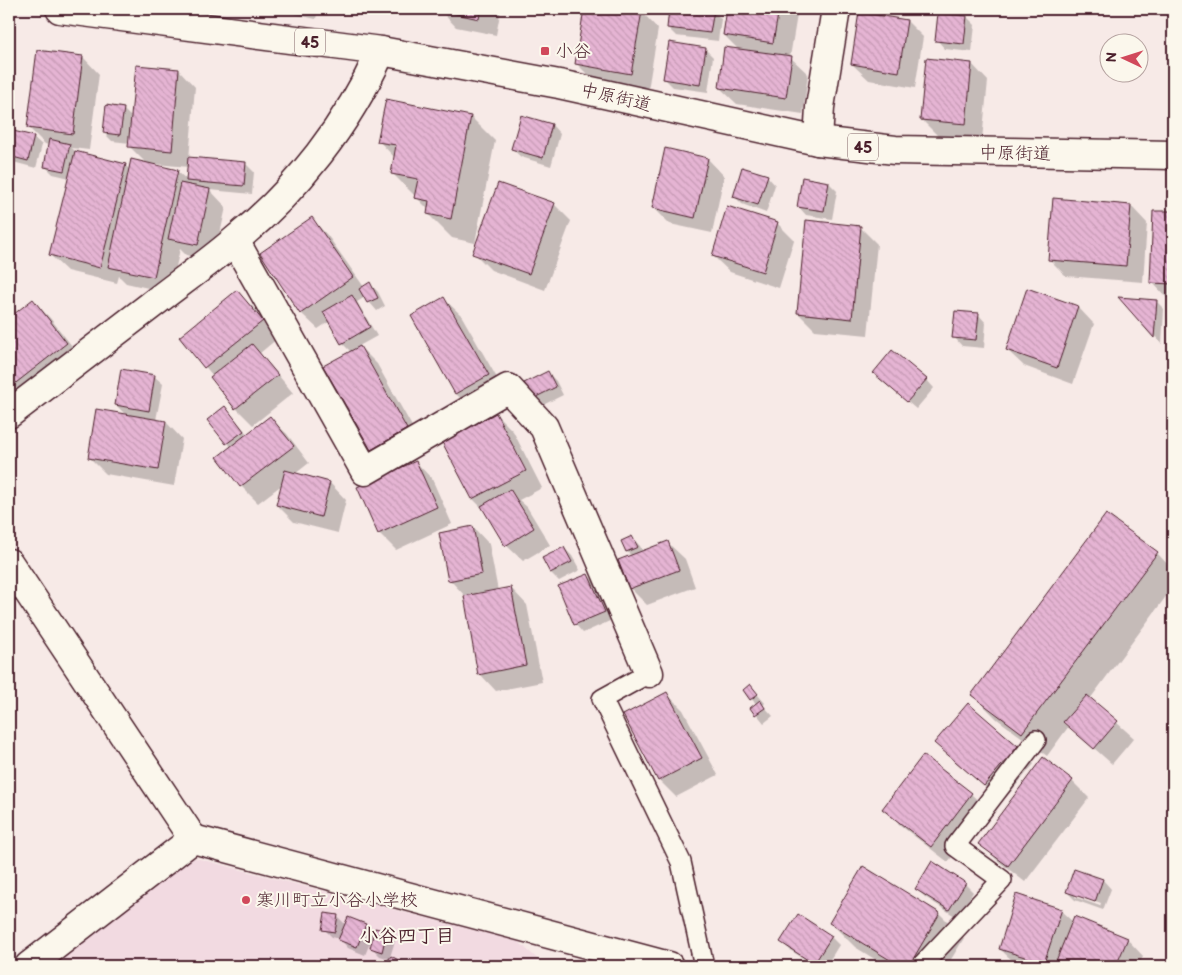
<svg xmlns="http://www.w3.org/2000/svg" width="1182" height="975" viewBox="0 0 1182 975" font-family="'Balsamiq Sans','Klee One',sans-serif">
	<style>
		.built { fill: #f2dae1 }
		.shadow { fill: #0003; fill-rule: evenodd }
		.building { fill: url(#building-back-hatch); stroke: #4a1f2b }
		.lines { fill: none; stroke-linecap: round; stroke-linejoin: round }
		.service-casing { stroke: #4a1f2b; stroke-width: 22 }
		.minor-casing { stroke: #4a1f2b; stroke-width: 31 }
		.tertiary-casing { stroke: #4a1f2b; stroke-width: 31 }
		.primary-casing { stroke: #4a1f2b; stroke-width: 31 }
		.service { stroke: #fbf7ec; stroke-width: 19 }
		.minor { stroke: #fbf7ec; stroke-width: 28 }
		.tertiary { stroke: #fbf7ec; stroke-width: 28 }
		.primary { stroke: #fbf7ec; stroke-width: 28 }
		.poi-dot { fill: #d1495b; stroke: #fbf7ec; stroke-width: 2 }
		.labels { text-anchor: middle; stroke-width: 4; stroke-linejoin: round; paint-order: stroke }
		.shield { fill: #fbf7ec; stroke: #7f6065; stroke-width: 1 }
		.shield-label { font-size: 16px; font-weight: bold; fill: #4a1f2b }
		.poi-label { font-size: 18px; fill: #4a1f2b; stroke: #fbf7ec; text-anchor: start }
		.street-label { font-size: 18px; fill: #4a1f2b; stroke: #fbf7ec }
		.neighbourhood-label { font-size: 19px; font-weight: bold; fill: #4a1f2b; stroke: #fbf7ec }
	</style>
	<defs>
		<pattern id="building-back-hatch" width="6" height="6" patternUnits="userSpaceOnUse" patternTransform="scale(1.25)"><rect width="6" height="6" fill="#e5b4d3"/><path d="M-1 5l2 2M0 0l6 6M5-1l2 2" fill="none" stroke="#c69ab5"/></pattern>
	</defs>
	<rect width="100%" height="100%" fill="#f7eae7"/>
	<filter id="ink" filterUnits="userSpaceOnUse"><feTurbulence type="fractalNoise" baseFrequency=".02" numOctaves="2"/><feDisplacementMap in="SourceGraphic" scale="10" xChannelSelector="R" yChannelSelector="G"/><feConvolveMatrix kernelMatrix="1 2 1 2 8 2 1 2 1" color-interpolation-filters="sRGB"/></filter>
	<g filter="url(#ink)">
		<polygon class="built" points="192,857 519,942 545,966 51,966"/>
		<g class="shadow">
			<polygon points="272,9 318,9 316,19"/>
			<polygon points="439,9 501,9 496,35 456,27"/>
			<polygon points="586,9 622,9 642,12 658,29 648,90 593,80 576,63"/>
			<polygon points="670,9 713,11 721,19 718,41 676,36 668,28"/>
			<polygon points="728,9 798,9 790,57 808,74 803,114 737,104 720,88 739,50 724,35"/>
			<polygon points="967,17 975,25 972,52 945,49 937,40"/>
			<polygon points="907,21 923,37 915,88 869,80 852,64"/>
			<polygon points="705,49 713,57 708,92 673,87 665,79"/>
			<path d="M 83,57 L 99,74 L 89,150 L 72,148 L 77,153 L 125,165 L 130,170 L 147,164 L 129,146 L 130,143 L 112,141 L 104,133 L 123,109 L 132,118 L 179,70 L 195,87 L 189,159 L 246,164 L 254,172 L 252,194 L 210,190 L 226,207 L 214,261 L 186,255 L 180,249 L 170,293 L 126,283 L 119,276 L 117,283 L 67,271 L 50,255 L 70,178 L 53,174 L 45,166 L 49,145 L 45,144 L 29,128 ZM 155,164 L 189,167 L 188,181 L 177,171 L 155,166 Z"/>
			<polygon points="972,64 988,81 982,140 938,136 921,119"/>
			<polygon points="471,117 495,141 475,243 452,238 428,214 429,210 392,173 395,158 379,141"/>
			<polygon points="521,117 552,125 560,134 551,166 521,157 512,149"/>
			<polygon points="9,132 33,137 42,145 36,168 13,162 9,158"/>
			<polygon points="708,159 724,176 712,233 670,224 653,207"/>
			<polygon points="767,176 775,185 766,213 742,204 734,196"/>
			<polygon points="829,183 837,191 832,219 806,215 798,206"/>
			<polygon points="554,204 571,221 545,290 491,270 474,253"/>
			<polygon points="1131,206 1147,223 1143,282 1066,276 1049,259"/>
			<polygon points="1154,212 1173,213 1173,299 1168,299 1152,282"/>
			<polygon points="312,219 328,236 364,287 370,284 378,292 385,306 377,311 365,297 357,302 377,336 359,346 377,364 423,446 388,466 372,450 325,367 351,352 342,343 330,321 318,329 301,313"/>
			<polygon points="777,223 794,240 779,288 730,272 713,256"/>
			<polygon points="860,227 877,244 868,335 815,330 798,313"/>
			<polygon points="1028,290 1078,307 1094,324 1073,384 1024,366 1007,350"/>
			<polygon points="237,292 254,308 278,338 260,353 293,393 253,425 236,408 212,377 213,376 181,337"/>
			<polygon points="444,299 461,315 505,392 473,410 456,394 413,316"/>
			<polygon points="1121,299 1156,301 1164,309 1162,344"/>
			<polygon points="33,301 50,318 83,360 29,402 9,380 9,320"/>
			<polygon points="978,314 986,323 984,348 962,346 954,337"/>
			<polygon points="548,373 556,381 563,395 541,406 526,384"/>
			<polygon points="154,376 163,384 156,420 166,422 182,439 174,486 106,474 89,457 126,415 116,405"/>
			<polygon points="926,379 934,388 916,409 883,381"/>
			<polygon points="225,407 248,435 270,418 287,434 309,463 295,474 330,483 346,500 338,533 294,522 277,505 283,484 258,503 241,486 219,458 232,448 209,420"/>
			<polygon points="496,414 513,431 542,488 519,500 527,507 550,545 523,561 506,545 486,512 473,499 444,442"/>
			<polygon points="416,462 432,479 452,524 396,550 379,533"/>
			<polygon points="473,527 489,544 498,591 511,588 527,605 542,682 496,691 480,674 466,597 450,580"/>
			<polygon points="632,538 640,546 643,552 668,543 685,559 695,587 647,605 630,588 632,556 627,552 622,542"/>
			<polygon points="564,548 572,556 580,570 559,581 551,573"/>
			<polygon points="1157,553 1173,570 1173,587 1090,699 1134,738 1112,764 1069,726 1047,756 997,719 973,695"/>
			<polygon points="588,575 596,583 612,620 583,633 575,624"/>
			<polygon points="750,686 765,703 763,705 773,716 764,723 752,708 757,704 751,699"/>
			<polygon points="666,693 683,710 718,775 676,797 659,780"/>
			<polygon points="968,705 1017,747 1034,764 1002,802 953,759 936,743"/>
			<polygon points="923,757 971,794 988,810 948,862 900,825 884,809"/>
			<polygon points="1044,759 1072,781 1089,798 1025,882 997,860 980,843"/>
			<polygon points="864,868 940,914 964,938 947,966 886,966 855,947 831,923"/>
			<path d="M 1075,871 L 1103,880 L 1111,889 L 1103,910 L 1075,900 L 1067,892 ZM 1075,894 L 1101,903 L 1100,906 L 1075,897 Z"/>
			<polygon points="965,884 973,892 958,918 925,897 917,889"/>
			<polygon points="1061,911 1073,922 1127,939 1143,956 1139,966 1020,966 1017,965 1000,949"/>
			<polygon points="337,916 346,925 365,925 374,933 365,955 348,948 340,939 332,937 324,929"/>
			<polygon points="387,932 395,941 390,957 405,966 386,966 390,959 380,956 372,948"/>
			<polygon points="831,937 839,945 826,966 816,966 790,950 782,942"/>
		</g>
		<g class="building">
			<polygon points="438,9 481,9 479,19 438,10"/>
			<polygon points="584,9 630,9 642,11 631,74 575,64"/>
			<polygon points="669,9 714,10 710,33 667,28"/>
			<polygon points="727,9 779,9 773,43 723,35"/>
			<polygon points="859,12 907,20 899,72 851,64"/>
			<polygon points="938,13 967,16 964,44 935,41"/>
			<polygon points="669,42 706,48 700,85 663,79"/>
			<polygon points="724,47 792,56 786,98 719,88"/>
			<polygon points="37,50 83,56 73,134 27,128"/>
			<polygon points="926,58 972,63 966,124 920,120"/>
			<polygon points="136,65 179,69 172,151 128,147"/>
			<polygon points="386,99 471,116 451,219 427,214 429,201 414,198 418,179 391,174 396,145 377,142"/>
			<polygon points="106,105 124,108 120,135 103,133"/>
			<polygon points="521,115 552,124 543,158 511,149"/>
			<polygon points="9,130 34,136 28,161 9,156"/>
			<polygon points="49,139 70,144 64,171 44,167"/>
			<polygon points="665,148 708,158 695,218 652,208"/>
			<polygon points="75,151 126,164 100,268 49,255"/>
			<polygon points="188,157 246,162 244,186 186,181"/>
			<polygon points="131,159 178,170 154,277 108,267"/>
			<polygon points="742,167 768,175 758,205 733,197"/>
			<polygon points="802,177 829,182 824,211 797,207"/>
			<polygon points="180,183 210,189 198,245 168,239"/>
			<polygon points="498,183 555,203 529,274 472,254"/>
			<polygon points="1053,198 1131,205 1126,266 1048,260"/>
			<polygon points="727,206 778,222 763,272 712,256"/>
			<polygon points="1153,211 1173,211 1173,284 1150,283"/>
			<polygon points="312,217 353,277 300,314 260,253"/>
			<polygon points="806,220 861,226 852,319 797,313"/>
			<polygon points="370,282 378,298 367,303 359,289"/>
			<polygon points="1027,288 1078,306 1057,368 1006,350"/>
			<polygon points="237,290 263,321 204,368 179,337"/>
			<polygon points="352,295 370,327 341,344 323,312"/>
			<polygon points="444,297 489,375 455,394 411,316"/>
			<polygon points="1118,297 1157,300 1154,338"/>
			<polygon points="33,299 67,343 12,386 9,382 9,318"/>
			<polygon points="955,311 979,313 976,340 952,338"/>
			<polygon points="252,344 278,375 235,409 210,377"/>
			<polygon points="360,346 407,429 371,450 323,366"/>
			<polygon points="892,350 927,379 907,402 873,373"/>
			<polygon points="121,369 155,375 149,411 115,405"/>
			<polygon points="548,371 556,387 532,399 524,383"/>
			<polygon points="225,406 244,431 226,444 207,420"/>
			<polygon points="96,409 166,421 158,470 88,458"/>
			<polygon points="496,413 526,471 472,499 442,442"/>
			<polygon points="270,416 294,446 240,487 217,457"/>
			<polygon points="416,461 437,507 378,534 357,487"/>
			<polygon points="285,470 330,482 321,517 276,505"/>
			<polygon points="510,489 534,528 505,546 481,506"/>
			<polygon points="1106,514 1158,552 1022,733 971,695"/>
			<polygon points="473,526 482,574 448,581 439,533"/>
			<polygon points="632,536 638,547 626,552 621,541"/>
			<polygon points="668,541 679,570 629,589 618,560"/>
			<polygon points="564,547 572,562 550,573 542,558"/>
			<polygon points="588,574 605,612 574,625 558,586"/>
			<polygon points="511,587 526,665 478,675 464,596"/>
			<polygon points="750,684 758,694 750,700 743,690"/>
			<polygon points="667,692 702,758 658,781 623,715"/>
			<polygon points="1087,695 1118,721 1094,749 1063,722"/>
			<polygon points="760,700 765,708 755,715 750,708"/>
			<polygon points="968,703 1018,746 984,786 934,743"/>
			<polygon points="923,755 972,793 931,847 882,809"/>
			<polygon points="1043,757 1073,780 1008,866 978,844"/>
			<polygon points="932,861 966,883 949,910 915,889"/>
			<polygon points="863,866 940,913 909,966 900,966 829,923"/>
			<polygon points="1074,869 1103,879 1095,902 1066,892"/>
			<polygon points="1016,894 1062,909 1044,963 999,949"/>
			<polygon points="325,913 338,915 335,932 322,930"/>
			<polygon points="798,914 832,936 814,964 780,942"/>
			<polygon points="1074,916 1128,938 1116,966 1054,966"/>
			<polygon points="348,917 366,924 357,947 338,940"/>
			<polygon points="375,928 387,931 382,952 370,948"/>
			<polygon points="391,956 404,963 402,966 384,966"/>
		</g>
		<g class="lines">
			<g class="service-casing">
				<g id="service">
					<polyline points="649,673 602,699 681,862 704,966"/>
					<polyline points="921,966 1002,880 955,846 1036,740"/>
				</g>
			</g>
			<g class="minor-casing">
				<g id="minor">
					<polyline points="818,141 820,107 836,9"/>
					<polyline points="235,241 365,471 508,388 544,427 649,673"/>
					<polyline points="9,563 193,839 29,966"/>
					<polyline points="193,839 669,966"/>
				</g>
			</g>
			<g class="tertiary-casing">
				<path id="tertiary" d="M 9,414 C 56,378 103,342 150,306 C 178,284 207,264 234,241 C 297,190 348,124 381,51"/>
			</g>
			<g class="primary-casing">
				<polyline id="primary" points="60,9 381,51 559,84 818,141 895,150 1173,155"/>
			</g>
			<use href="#service" class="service"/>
			<use href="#minor" class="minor"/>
			<use href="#tertiary" class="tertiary"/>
			<use href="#primary" class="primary"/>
		</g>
	</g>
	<g class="poi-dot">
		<rect x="540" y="46" width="10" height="10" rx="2.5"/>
		<circle cx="246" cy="900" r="5"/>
	</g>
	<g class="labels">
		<g class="shield">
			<rect x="295" y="28.5" width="30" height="27" rx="4"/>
			<rect x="848" y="133.5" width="30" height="27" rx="4"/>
		</g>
		<g class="shield-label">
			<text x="310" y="48">45</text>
			<text x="863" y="153">45</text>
		</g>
		<g class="poi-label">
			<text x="555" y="57">小谷</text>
			<text x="256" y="906">寒川町立小谷小学校</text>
		</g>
		<g class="street-label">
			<text transform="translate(616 97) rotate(13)" y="6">中原街道</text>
			<text transform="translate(1015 153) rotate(1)" y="6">中原街道</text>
		</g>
		<g class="neighbourhood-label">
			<text x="407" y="942">小谷四丁目</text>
		</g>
	</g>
	<rect width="1182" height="975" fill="none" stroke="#fbf7ec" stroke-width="30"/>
	<rect x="15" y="15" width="1152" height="945" fill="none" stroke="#4a1f2b" stroke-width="2" filter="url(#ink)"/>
	<g transform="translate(1124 58) rotate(274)"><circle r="24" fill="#fbf7ec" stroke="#b4a19f"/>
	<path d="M0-4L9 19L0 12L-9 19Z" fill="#d1495b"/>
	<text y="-8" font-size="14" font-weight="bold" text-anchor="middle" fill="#4a1f2b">N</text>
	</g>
</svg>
